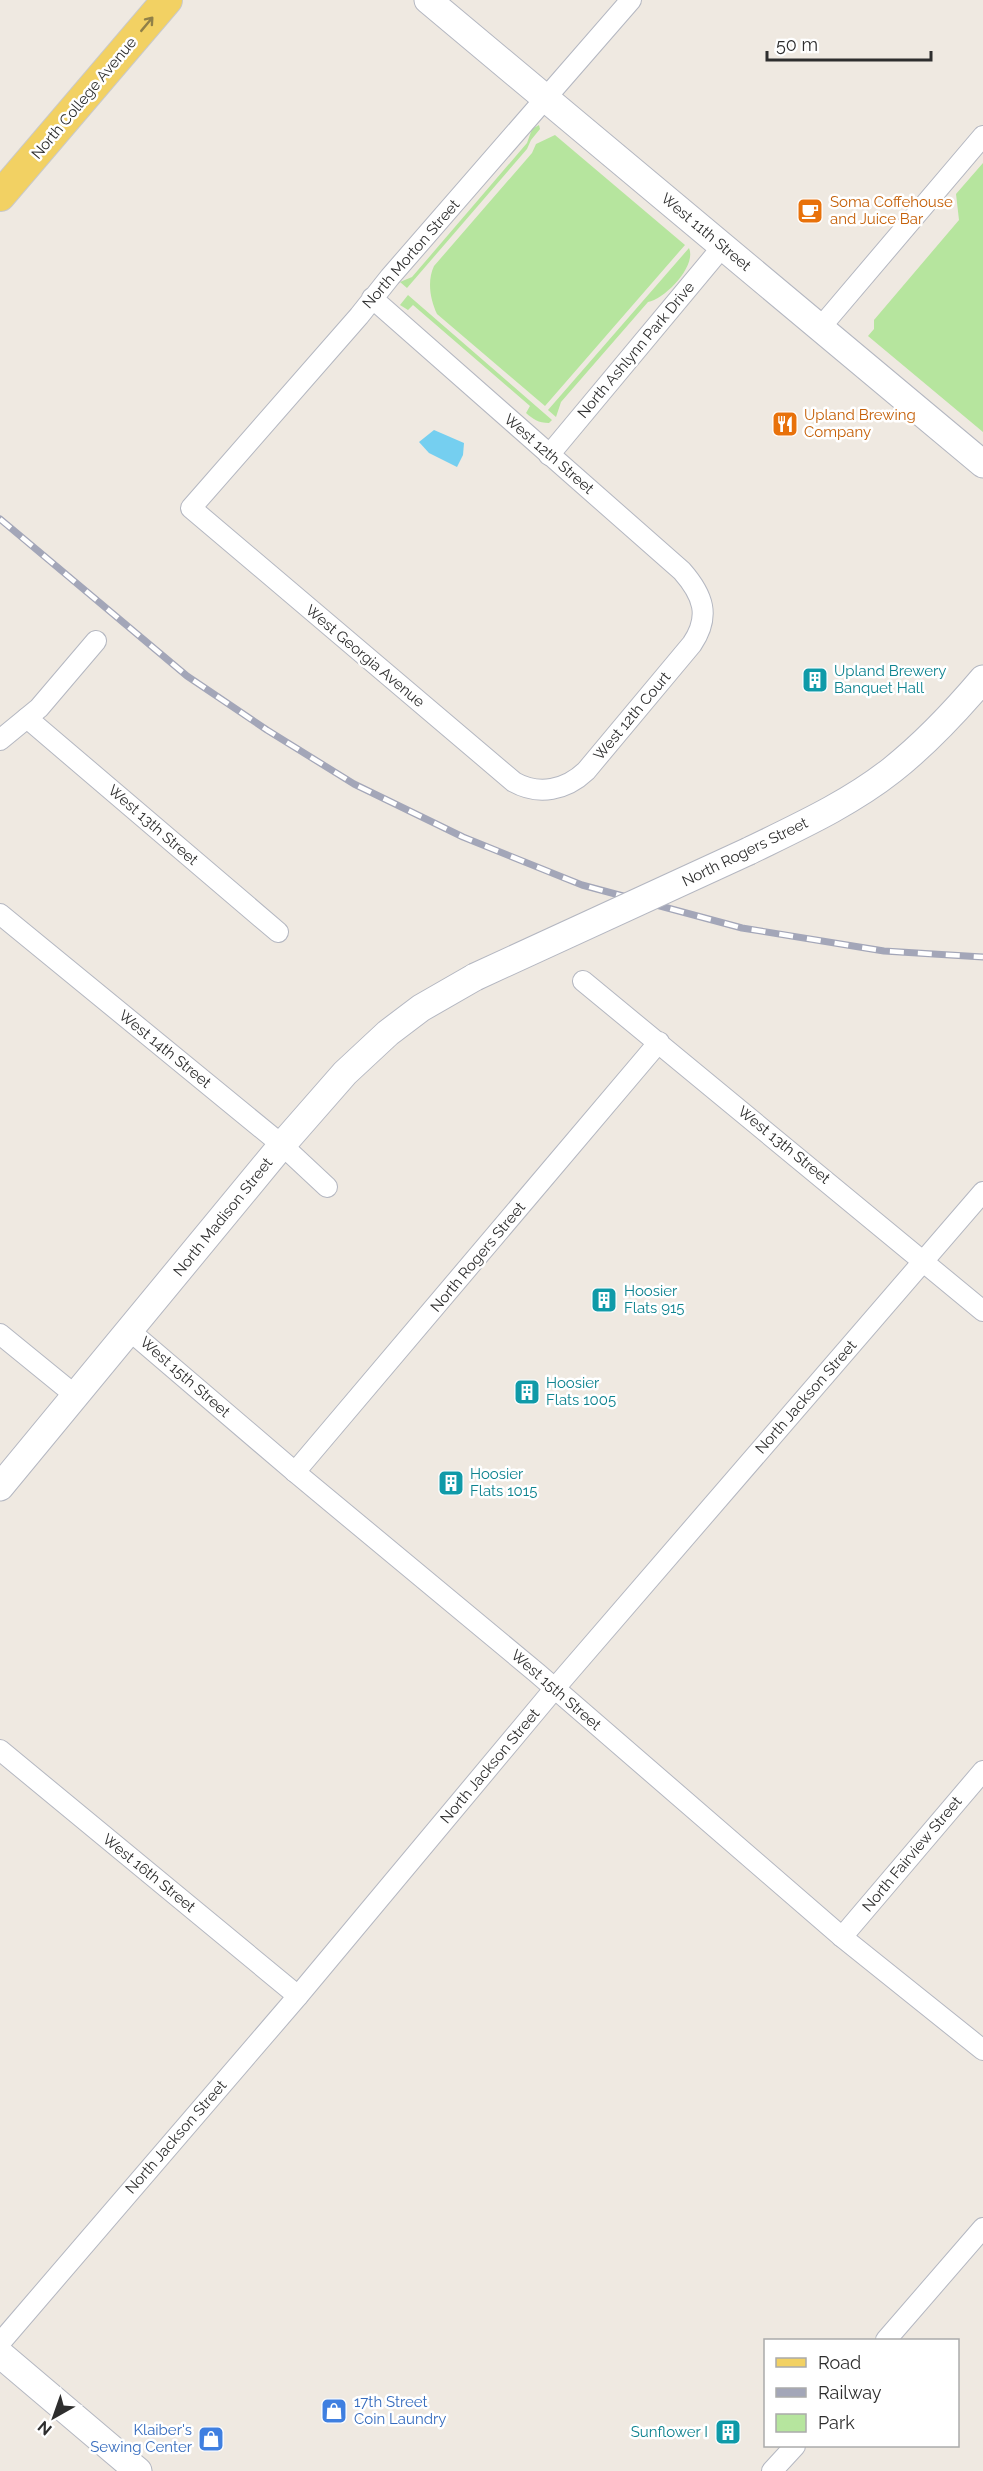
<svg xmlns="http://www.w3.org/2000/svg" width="983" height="2471" viewBox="0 0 983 2471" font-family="Raleway,sans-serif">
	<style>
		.green { fill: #b6e59e }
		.water { fill: #75cff0 }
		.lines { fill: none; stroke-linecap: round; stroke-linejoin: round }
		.street-casing { stroke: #b4b7c1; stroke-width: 22 }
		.secondary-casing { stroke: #b4b7c1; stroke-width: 29 }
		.primary-casing { stroke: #c9c9c9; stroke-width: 32 }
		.street { stroke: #fff; stroke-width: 20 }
		.secondary { stroke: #fff; stroke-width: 27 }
		.primary { stroke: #f2d163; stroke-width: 30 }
		.rail-casing { stroke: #a3a6b8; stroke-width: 7 }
		.rail { stroke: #fff; stroke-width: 4.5; stroke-dasharray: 14; stroke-linecap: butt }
		.secondary-bridge-casing { stroke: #b4b7c1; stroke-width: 29; stroke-linecap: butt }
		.secondary-bridge { stroke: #fff; stroke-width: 27 }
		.oneway { stroke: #908048 }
		.labels { text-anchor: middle; stroke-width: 5; stroke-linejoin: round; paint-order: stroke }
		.street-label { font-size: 15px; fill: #2e2e2e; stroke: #fff }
		.food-label { font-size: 15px; fill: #c56008; stroke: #fff; text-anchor: start }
		.culture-label { font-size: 15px; fill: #0d838f; stroke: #fff; text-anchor: start }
		.shop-label { font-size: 15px; fill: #366cbe; stroke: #fff; text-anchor: start }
	</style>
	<rect width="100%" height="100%" fill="#efe9e1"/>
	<g class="green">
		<polygon points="539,125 540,129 531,140 527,149 407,288 400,282 412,277 527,143 532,129"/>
		<path d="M 555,135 L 685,245 L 545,406 L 437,314 C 430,299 427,281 434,266 L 532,153 L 536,144 Z"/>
		<polygon points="983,163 983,432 868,336 874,329 874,320 959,220 956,194"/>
		<path d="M 689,248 C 697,266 665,299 648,302 L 561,402 L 556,417 L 548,410 Z"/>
		<path d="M 408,295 L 552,420 L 549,423 C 538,423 533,419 526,413 L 530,406 L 413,305 L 408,310 L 400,305 Z"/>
	</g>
	<polygon class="water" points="434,430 464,443 463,455 457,467 429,453 419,442"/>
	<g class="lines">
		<g class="street-casing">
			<g id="street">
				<path d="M 372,298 L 682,571 C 703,595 711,616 692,644 L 586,771 C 566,790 539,796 514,782 L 191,508 L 359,316 L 390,277 L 631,0"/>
				<polyline points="820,328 983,136"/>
				<polyline points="549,455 723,246"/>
				<polyline points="27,718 278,932"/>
				<polyline points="0,740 39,708 96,641"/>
				<polyline points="0,914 282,1145 327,1187"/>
				<polyline points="583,981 983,1311"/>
				<polyline points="130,1331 295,1472 537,1673 842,1937 983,2050"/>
				<polyline points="0,1334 76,1396"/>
				<polyline points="295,1472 659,1042"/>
				<polyline points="0,1750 298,1996"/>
				<polyline points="842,1937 983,1771"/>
				<polyline points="886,2340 983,2228"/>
				<polyline points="0,2343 298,1996 555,1688 983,1192"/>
				<polyline points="772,2471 795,2446"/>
			</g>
		</g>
		<g class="secondary-casing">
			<g id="secondary">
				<polyline points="428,0 983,464"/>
				<path d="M 749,851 C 798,827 849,804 892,770 C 926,743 955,712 983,679"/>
				<polyline points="0,1487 282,1145 345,1073 388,1033 421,1008 475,977"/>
				<polyline points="0,2354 138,2471"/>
			</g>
		</g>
		<g class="primary-casing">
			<polyline id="primary" points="0,196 167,0"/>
		</g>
		<use href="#street" class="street"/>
		<use href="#secondary" class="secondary"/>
		<use href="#primary" class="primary"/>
		<g class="rail-casing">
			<polyline id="rail" points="0,519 187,676 267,730 354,784 463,837 582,885 742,928 884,951 983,957"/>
		</g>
		<use href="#rail" class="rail"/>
		<g class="secondary-bridge-casing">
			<polyline id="secondary-bridge" points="475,977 749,851"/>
		</g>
		<use href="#secondary-bridge" class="secondary-bridge"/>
	</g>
	<defs><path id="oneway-shaft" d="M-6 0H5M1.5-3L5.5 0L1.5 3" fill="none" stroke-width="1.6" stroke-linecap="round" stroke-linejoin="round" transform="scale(1.5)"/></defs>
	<use class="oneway" href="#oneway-shaft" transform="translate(147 24) rotate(-50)"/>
	<defs>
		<g id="cafe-square" transform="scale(1.35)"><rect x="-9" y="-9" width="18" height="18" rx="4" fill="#e8710a" stroke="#fff"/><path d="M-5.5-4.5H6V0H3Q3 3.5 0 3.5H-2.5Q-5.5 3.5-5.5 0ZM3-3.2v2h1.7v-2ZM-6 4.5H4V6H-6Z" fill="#fff"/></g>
		<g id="restaurant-square" transform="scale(1.35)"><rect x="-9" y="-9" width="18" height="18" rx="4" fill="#e8710a" stroke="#fff"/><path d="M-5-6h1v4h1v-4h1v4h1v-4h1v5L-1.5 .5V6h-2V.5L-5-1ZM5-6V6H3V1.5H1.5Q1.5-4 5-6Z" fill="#fff"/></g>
		<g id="building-square" transform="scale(1.35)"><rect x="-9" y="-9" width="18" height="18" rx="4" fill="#0f9aa8" stroke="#fff"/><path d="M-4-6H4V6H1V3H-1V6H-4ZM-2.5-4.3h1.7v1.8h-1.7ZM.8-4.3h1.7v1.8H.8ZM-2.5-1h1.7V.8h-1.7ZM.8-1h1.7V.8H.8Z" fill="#fff"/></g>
		<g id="shop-square" transform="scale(1.35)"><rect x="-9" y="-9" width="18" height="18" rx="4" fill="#3f7fe0" stroke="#fff"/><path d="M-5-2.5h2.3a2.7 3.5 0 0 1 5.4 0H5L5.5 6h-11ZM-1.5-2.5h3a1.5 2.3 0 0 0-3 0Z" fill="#fff"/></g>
	</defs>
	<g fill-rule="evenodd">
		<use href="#cafe-square" x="810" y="211"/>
		<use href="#restaurant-square" x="785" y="424"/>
		<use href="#building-square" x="815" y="680"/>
		<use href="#building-square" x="604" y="1300"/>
		<use href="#building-square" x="527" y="1392"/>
		<use href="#building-square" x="451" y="1483"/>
		<use href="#shop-square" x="334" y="2411"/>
		<use href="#building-square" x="728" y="2432"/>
		<use href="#shop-square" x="211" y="2439"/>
	</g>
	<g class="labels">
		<g class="street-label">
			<text transform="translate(84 98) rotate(-50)" y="5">North College Avenue</text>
			<text transform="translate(706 232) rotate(40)" y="5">West 11th Street</text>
			<text transform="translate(411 254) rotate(-49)" y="5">North Morton Street</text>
			<text transform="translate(636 350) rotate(-50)" y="5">North Ashlynn Park Drive</text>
			<text transform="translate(549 454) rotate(41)" y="5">West 12th Street</text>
			<text transform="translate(365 656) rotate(40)" y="5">West Georgia Avenue</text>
			<text transform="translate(632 716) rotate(-50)" y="5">West 12th Court</text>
			<text transform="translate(153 825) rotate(41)" y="5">West 13th Street</text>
			<text transform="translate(745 852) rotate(-26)" y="5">North Rogers Street</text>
			<text transform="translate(165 1049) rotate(39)" y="5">West 14th Street</text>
			<text transform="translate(784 1145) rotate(39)" y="5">West 13th Street</text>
			<text transform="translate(223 1217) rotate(-51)" y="5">North Madison Street</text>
			<text transform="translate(478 1257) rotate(-50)" y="5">North Rogers Street</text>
			<text transform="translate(185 1377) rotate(41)" y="5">West 15th Street</text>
			<text transform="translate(806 1397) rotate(-49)" y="5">North Jackson Street</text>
			<text transform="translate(556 1690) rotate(41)" y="5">West 15th Street</text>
			<text transform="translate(490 1766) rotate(-50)" y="5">North Jackson Street</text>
			<text transform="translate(912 1854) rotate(-50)" y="5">North Fairview Street</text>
			<text transform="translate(149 1873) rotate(39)" y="5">West 16th Street</text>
			<text transform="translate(176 2137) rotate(-49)" y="5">North Jackson Street</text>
		</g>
		<g class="food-label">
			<text x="830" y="207">Soma Coffehouse<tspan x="830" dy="17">and Juice Bar</tspan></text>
			<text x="804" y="420">Upland Brewing<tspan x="804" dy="17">Company</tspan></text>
		</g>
		<g class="culture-label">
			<text x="834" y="676">Upland Brewery<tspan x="834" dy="17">Banquet Hall</tspan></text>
			<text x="624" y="1296">Hoosier<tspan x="624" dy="17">Flats 915</tspan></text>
			<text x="546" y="1388">Hoosier<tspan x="546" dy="17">Flats 1005</tspan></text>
			<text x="470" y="1479">Hoosier<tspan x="470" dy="17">Flats 1015</tspan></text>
			<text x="708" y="2437" text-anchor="end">Sunflower I</text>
		</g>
		<g class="shop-label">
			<text x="354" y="2407">17th Street<tspan x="354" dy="17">Coin Laundry</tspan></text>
			<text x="192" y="2435" text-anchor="end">Klaiber's<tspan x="192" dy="17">Sewing Center</tspan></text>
		</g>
	</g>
	<rect x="764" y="2339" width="195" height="108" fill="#ffffff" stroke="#ababab" stroke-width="1.5"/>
	<rect x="776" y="2358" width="30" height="9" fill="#f2d163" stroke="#ababab" stroke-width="1.5"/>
	<text x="818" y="2369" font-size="18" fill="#2e2e2e">Road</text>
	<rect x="776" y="2388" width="30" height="9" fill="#a3a6b8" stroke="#ababab" stroke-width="1.5"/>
	<text x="818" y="2399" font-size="18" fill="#2e2e2e">Railway</text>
	<rect x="776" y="2414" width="30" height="18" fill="#b6e59e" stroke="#ababab" stroke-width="1.5"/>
	<text x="818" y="2429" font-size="18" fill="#2e2e2e">Park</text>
	<g transform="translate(54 2417) rotate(220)" stroke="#ffffff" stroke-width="4.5" paint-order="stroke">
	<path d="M0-4.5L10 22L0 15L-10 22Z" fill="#2e2e2e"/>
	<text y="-9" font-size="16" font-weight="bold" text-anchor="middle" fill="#2e2e2e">N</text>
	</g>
	<path d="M767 51v9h164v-9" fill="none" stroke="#2e2e2e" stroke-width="3"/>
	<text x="776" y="51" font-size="18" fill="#2e2e2e" stroke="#ffffff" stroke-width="4.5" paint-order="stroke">50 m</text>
</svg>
